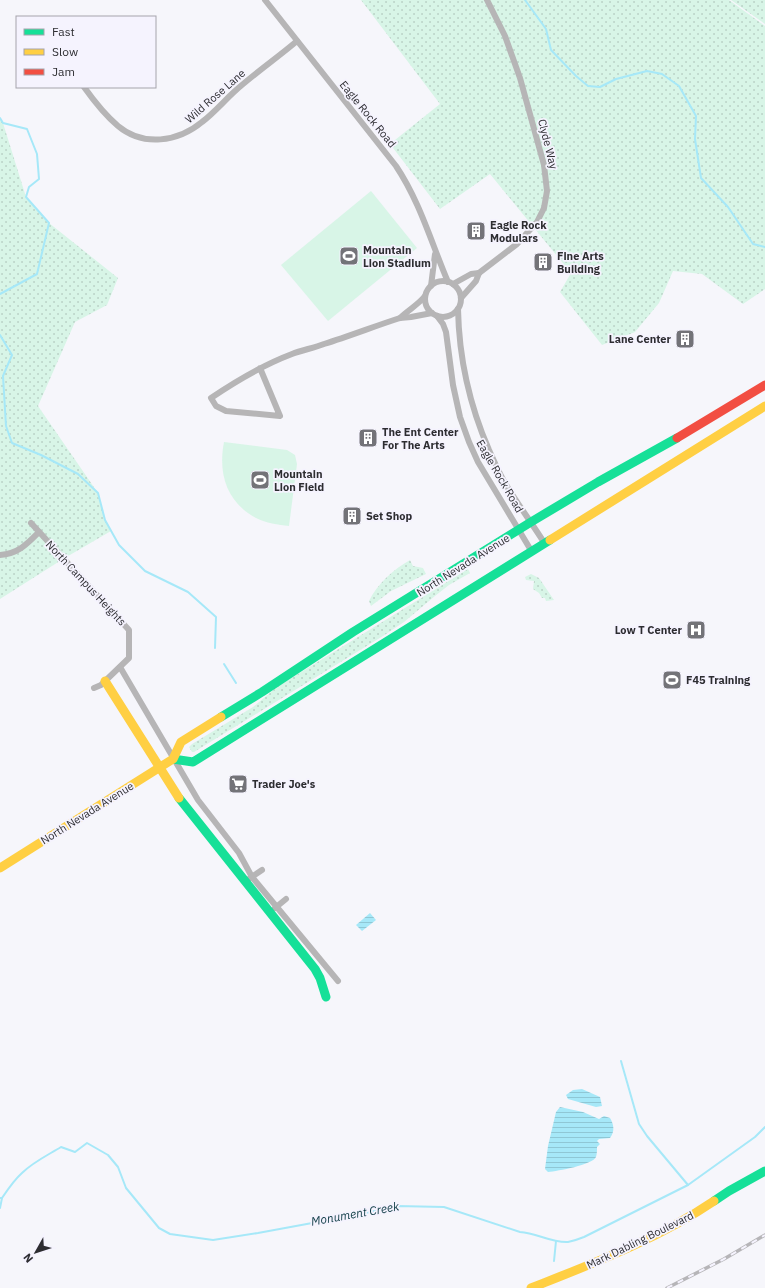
<svg xmlns="http://www.w3.org/2000/svg" width="765" height="1288" viewBox="0 0 765 1288" font-family="'IBM Plex Sans',sans-serif">
	<style>
		.grass { fill: url(#grass-dots) }
		.park { fill: #d8f5e7 }
		.water { fill: url(#water-rules) }
		.lines { fill: none; stroke-linecap: round; stroke-linejoin: round }
		.stream { stroke: #a6e8f8; stroke-width: 2 }
		.street { stroke: #b6b5b6; stroke-width: 6 }
		.fast { stroke: #16e098; stroke-width: 9 }
		.slow { stroke: #ffcf43; stroke-width: 9 }
		.jam { stroke: #f24e42; stroke-width: 9 }
		.rail-casing { stroke: #b6b5b8; stroke-width: 3.5 }
		.rail { stroke: #f5f3fe; stroke-width: 2; stroke-dasharray: 6; stroke-linecap: butt }
		.labels { text-anchor: middle; stroke-width: 3.5; stroke-linejoin: round; paint-order: stroke }
		.street-label { font-size: 11px; fill: #2d2d31; stroke: #f5f3fe }
		.poi-label { font-size: 11px; font-weight: bold; fill: #2d2d31; stroke: #f5f3fe; text-anchor: start }
		.water-label { font-size: 12px; font-style: italic; fill: #0f3c45; stroke: #f5f3fe }
	</style>
	<defs>
		<pattern id="grass-dots" width="8" height="8" patternUnits="userSpaceOnUse"><rect width="8" height="8" fill="#d8f5e7"/><path d="M2 2h.1M6 6h.1" fill="none" stroke="#bad2c7" stroke-width="1.8" stroke-linecap="round"/></pattern>
		<pattern id="water-rules" width="6" height="5" patternUnits="userSpaceOnUse"><rect width="6" height="5" fill="#a6e8f8"/><path d="M0 2.5h6" fill="none" stroke="#8fc7d5"/></pattern>
	</defs>
	<rect width="100%" height="100%" fill="#f6f6fb"/>
	<g class="grass">
		<polygon points="361,0 729,0 765,26 765,289 743,304 702,274 673,271 659,303 635,332 602,345 560,292 571,273 490,174 440,209 390,144 440,104"/>
		<polygon points="731,0 765,0 765,24"/>
		<polygon points="0,119 3,123 26,197 49,223 118,278 107,305 75,322 38,406 98,493 105,520 111,531 63,559 0,599"/>
		<path d="M 410,560 L 413,566 L 423,568 L 426,574 L 391,591 L 371,606 L 369,601 C 377,584 394,569 410,560 Z"/>
		<polygon points="468,569 470,573 449,585 435,596 404,622 383,636 194,752 192,752 189,747 192,744 253,707 277,687"/>
		<polygon points="531,574 539,578 554,600 546,601 545,598 542,598 539,593 533,589 534,581 526,580 525,577"/>
	</g>
	<g class="park">
		<polygon points="371,191 417,248 328,321 281,265"/>
		<path d="M 224,442 L 287,450 L 295,455 L 297,464 L 289,526 C 278,525 266,523 256,518 C 226,502 218,473 224,442 Z"/>
	</g>
	<g class="water">
		<polygon points="370,913 376,920 362,931 356,925"/>
		<polygon points="582,1089 600,1097 602,1106 596,1107 568,1099 566,1095 573,1090"/>
		<path d="M 560,1107 L 583,1112 L 599,1119 L 604,1116 L 610,1118 C 614,1125 615,1131 610,1138 L 599,1139 L 597,1141 L 600,1144 L 597,1147 C 597,1150 597,1154 596,1157 C 592,1165 558,1171 548,1172 L 545,1169 L 548,1146 L 556,1112 Z"/>
	</g>
	<g class="lines">
		<g class="stream">
			<polyline points="525,0 546,29 551,50 576,76 588,86 600,87 616,79 647,71 662,74 679,86 696,116 695,139 701,178 728,207 753,244 765,247"/>
			<polyline points="0,118 3,123 27,129 37,154 39,179 29,187 26,197 49,223 37,274 0,294"/>
			<polyline points="0,335 12,355 3,376 6,426 12,443 41,455 78,474 98,493 105,520 119,545 145,571 188,592 216,617 215,648"/>
			<polyline points="224,664 236,683"/>
			<polyline points="621,1061 639,1124 647,1136 688,1185"/>
			<path d="M 0,1198 L 2,1198 C 8,1189 14,1180 22,1173 C 33,1162 48,1155 61,1147 L 75,1152 L 87,1143 L 108,1155 L 118,1167 L 126,1188 L 159,1228 L 170,1234 L 213,1240 L 258,1233 L 361,1214 L 397,1206 L 444,1207 L 520,1232 C 537,1233 551,1243 568,1242 C 573,1241 579,1239 584,1237 L 688,1185 L 755,1137 L 765,1127"/>
			<polyline points="0,1208 2,1198"/>
			<polyline points="554,1261 556,1241"/>
		</g>
		<g class="street">
			<path d="M 265,0 L 396,166 C 420,202 431,242 448,282"/>
			<path d="M 84,87 C 94,101 105,115 118,126 C 143,147 178,142 202,122 C 214,113 224,101 235,91 C 255,73 277,58 297,41"/>
			<circle cx="443" cy="299" r="18"/>
			<polyline points="453,284 471,274 479,273"/>
			<polyline points="431,286 435,254"/>
			<polyline points="461,298 476,281 479,273 517,244 537,222 544,208 547,191 544,165 520,78 505,36 487,0"/>
			<path d="M 458,309 C 459,359 469,404 489,450 C 495,463 500,476 508,488 C 520,507 533,525 545,544"/>
			<polyline points="437,316 443,324 446,332 453,385 460,417 469,442 478,462 532,552"/>
			<path d="M 400,318 C 408,310 418,305 425,296"/>
			<path d="M 260,368 L 280,416 L 226,411 L 216,406 L 211,398 C 236,381 263,365 292,354 C 302,350 314,348 324,344 C 350,336 375,326 400,318 L 411,317 L 432,313"/>
			<polyline points="31,523 129,630 129,658 101,685 94,688"/>
			<path d="M 0,555 C 18,554 27,544 39,532"/>
			<polyline points="120,667 198,800 239,853 252,877 338,981"/>
			<polyline points="250,878 262,870"/>
			<polyline points="275,908 286,899"/>
		</g>
		<g class="fast">
			<polyline points="221,717 262,692 353,632 531,522 598,482 677,438"/>
			<polyline points="173,759 193,762 550,540"/>
			<polyline points="179,798 315,969 320,978 326,997"/>
			<polyline points="714,1201 729,1191 765,1171"/>
		</g>
		<g class="slow">
			<polyline points="550,540 765,406"/>
			<polyline points="105,681 179,798"/>
			<polyline points="0,868 173,759 181,742 221,717"/>
			<path d="M 531,1288 C 594,1263 658,1239 714,1201"/>
		</g>
		<polyline class="jam" points="677,438 765,385"/>
		<g class="rail-casing">
			<polyline id="rail" points="667,1288 724,1259 765,1235"/>
		</g>
		<use href="#rail" class="rail"/>
	</g>
	<defs>
		<g id="building-square" transform="scale(1)"><rect x="-9" y="-9" width="18" height="18" rx="4" fill="#737378" stroke="#f5f3fe"/><path d="M-4-6H4V6H1V3H-1V6H-4ZM-2.5-4.3h1.7v1.8h-1.7ZM.8-4.3h1.7v1.8H.8ZM-2.5-1h1.7V.8h-1.7ZM.8-1h1.7V.8H.8Z" fill="#fff"/></g>
		<g id="stadium-square" transform="scale(1)"><rect x="-9" y="-9" width="18" height="18" rx="4" fill="#737378" stroke="#f5f3fe"/><path d="M0-5a6.5 5 0 1 0 0 10a6.5 5 0 1 0 0-10ZM-3.5-1.8h7v3.6h-7Z" fill="#fff"/></g>
		<g id="hospital-square" transform="scale(1)"><rect x="-9" y="-9" width="18" height="18" rx="4" fill="#737378" stroke="#f5f3fe"/><path d="M-5-5h3v3.5h4V-5h3V5h-3V1.5h-4V5h-3Z" fill="#fff"/></g>
		<g id="supermarket-square" transform="scale(1)"><rect x="-9" y="-9" width="18" height="18" rx="4" fill="#737378" stroke="#f5f3fe"/><path d="M-6-5.5h2.5l.6 2H6L4.5 2H-2.5L-4.4-4H-6ZM-1.5 3.2a1.3 1.3 0 1 0 .1 0ZM3 3.2a1.3 1.3 0 1 0 .1 0Z" fill="#fff"/></g>
	</defs>
	<g fill-rule="evenodd">
		<use href="#building-square" x="476" y="231"/>
		<use href="#stadium-square" x="349" y="256"/>
		<use href="#building-square" x="543" y="262"/>
		<use href="#building-square" x="685" y="339"/>
		<use href="#building-square" x="368" y="438"/>
		<use href="#stadium-square" x="260" y="480"/>
		<use href="#building-square" x="352" y="516"/>
		<use href="#hospital-square" x="696" y="630"/>
		<use href="#stadium-square" x="672" y="680"/>
		<use href="#supermarket-square" x="238" y="784"/>
	</g>
	<g class="labels">
		<g class="street-label">
			<text transform="translate(215 96) rotate(-41)" y="4">Wild Rose Lane</text>
			<text transform="translate(368 114) rotate(51)" y="4">Eagle Rock Road</text>
			<text transform="translate(548 144) rotate(76)" y="4">Clyde Way</text>
			<text transform="translate(500 476) rotate(60)" y="4">Eagle Rock Road</text>
			<text transform="translate(463 565) rotate(-32)" y="4">North Nevada Avenue</text>
			<text transform="translate(86 583) rotate(47)" y="4">North Campus Heights</text>
			<text transform="translate(87 813) rotate(-32)" y="4">North Nevada Avenue</text>
			<text transform="translate(640 1240) rotate(-26)" y="4">Mark Dabling Boulevard</text>
		</g>
		<g class="poi-label">
			<text x="490" y="229">Eagle Rock<tspan x="490" dy="13">Modulars</tspan></text>
			<text x="363" y="254">Mountain<tspan x="363" dy="13">Lion Stadium</tspan></text>
			<text x="557" y="260">Fine Arts<tspan x="557" dy="13">Building</tspan></text>
			<text x="671" y="343" text-anchor="end">Lane Center</text>
			<text x="382" y="436">The Ent Center<tspan x="382" dy="13">For The Arts</tspan></text>
			<text x="274" y="478">Mountain<tspan x="274" dy="13">Lion Field</tspan></text>
			<text x="366" y="520">Set Shop</text>
			<text x="682" y="634" text-anchor="end">Low T Center</text>
			<text x="686" y="684">F45 Training</text>
			<text x="252" y="788">Trader Joe's</text>
		</g>
		<g class="water-label">
			<text transform="translate(355 1214) rotate(-10)" y="4">Monument Creek</text>
		</g>
	</g>
	<rect x="16" y="16" width="140" height="72" fill="#f5f3fe" stroke="#a5a4ac"/>
	<rect x="24" y="29" width="20" height="6" fill="#16e098" stroke="#a5a4ac"/>
	<text x="52" y="36" font-size="12" fill="#2d2d31">Fast</text>
	<rect x="24" y="49" width="20" height="6" fill="#ffcf43" stroke="#a5a4ac"/>
	<text x="52" y="56" font-size="12" fill="#2d2d31">Slow</text>
	<rect x="24" y="69" width="20" height="6" fill="#f24e42" stroke="#a5a4ac"/>
	<text x="52" y="76" font-size="12" fill="#2d2d31">Jam</text>
	<g transform="translate(36 1252) rotate(231)" stroke="#f5f3fe" stroke-width="3" paint-order="stroke">
	<path d="M0-3L7 15L0 10L-7 15Z" fill="#2d2d31"/>
	<text y="-6" font-size="11" font-weight="bold" text-anchor="middle" fill="#2d2d31">N</text>
	</g>
</svg>
